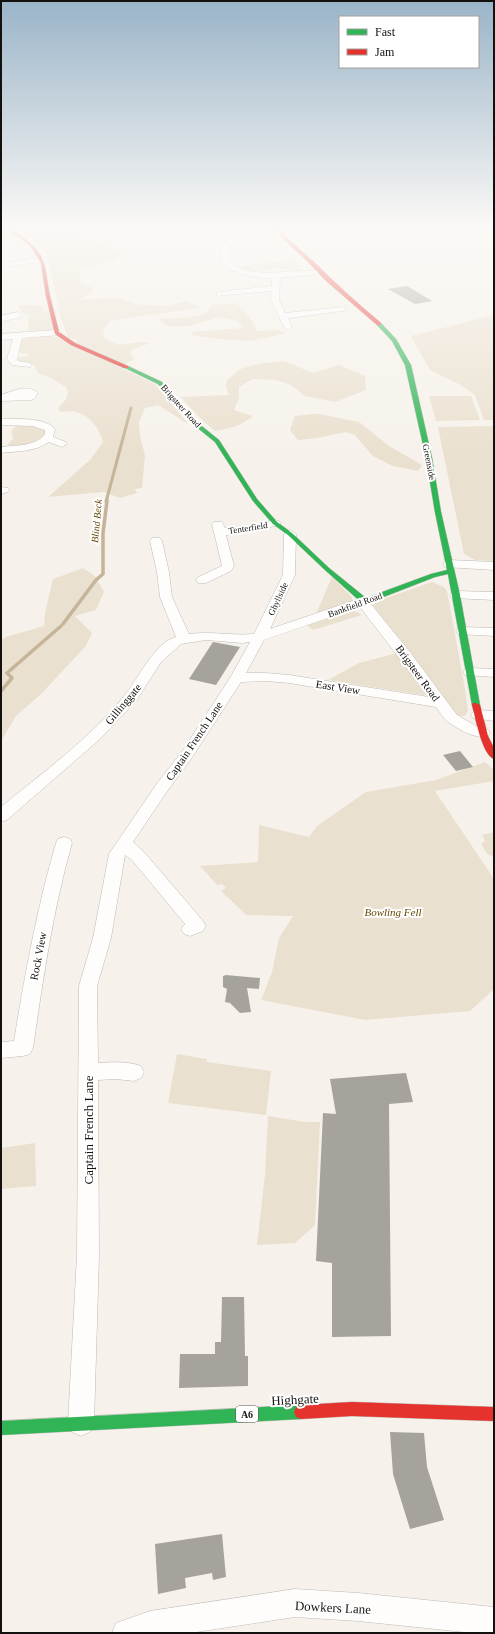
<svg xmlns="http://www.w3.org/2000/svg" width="495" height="1634" viewBox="0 0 495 1634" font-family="'Times New Roman',serif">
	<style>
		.green { fill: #eae0cf }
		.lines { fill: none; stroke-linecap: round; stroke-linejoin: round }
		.stream-far1 { stroke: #c5b499; stroke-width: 3 }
		.stream { stroke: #c5b499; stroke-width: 3.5 }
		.building { fill: #a6a39d }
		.street-casing { stroke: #bebbb6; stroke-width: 1 }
		.fast-casing { stroke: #bebbb6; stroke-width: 1 }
		.jam-casing { stroke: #bebbb6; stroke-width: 1 }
		.street { fill: #fefdfc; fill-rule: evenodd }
		.fast { fill: #30b455; fill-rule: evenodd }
		.jam { fill: #e5322d; fill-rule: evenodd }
		.labels { text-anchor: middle; stroke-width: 4; stroke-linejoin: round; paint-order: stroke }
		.far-street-label { font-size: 9px; fill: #13110d; stroke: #fff }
		.far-water-label { font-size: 10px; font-style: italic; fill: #684905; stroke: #fff }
		.shield { fill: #fff; stroke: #5a5856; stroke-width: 1 }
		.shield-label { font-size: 10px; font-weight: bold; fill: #13110d }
		.street-label { font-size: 11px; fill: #13110d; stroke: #fff }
		.park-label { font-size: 11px; font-style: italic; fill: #674904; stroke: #fff }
		.near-street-label { font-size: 13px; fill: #13110d; stroke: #fff }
	</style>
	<rect width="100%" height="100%" fill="#f6f2eb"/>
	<g class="green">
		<path d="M 15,227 L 68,227 L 124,254 L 109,262 L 80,270 L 81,283 L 93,288 L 93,292 L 78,300 L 116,298 L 140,305 L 167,306 L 186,301 L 201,308 C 170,313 140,315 110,321 L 103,331 L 105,339 L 119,345 L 141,342 L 150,343 L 134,349 L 129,352 L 134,359 L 125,364 L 75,344 L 78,340 L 68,338 L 61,318 L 47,254 L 36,242 Z"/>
		<polygon points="294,260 303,273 287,271 288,269 273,268 273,270 251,271 235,267"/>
		<path d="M 236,303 C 246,312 252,318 257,331 L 278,330 L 287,333 L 250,341 L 218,339 L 191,335 L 192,332 L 243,328 L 237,321 L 218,317 L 190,326 L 168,326 L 158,319 C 169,318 199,319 206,312 C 208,310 210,307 212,305 Z"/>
		<polygon points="23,305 42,306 44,311 50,311 54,329 47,331 29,332 28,319 30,316 24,314 18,307"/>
		<polygon points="494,315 494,420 484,420 475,395 459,384 430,370 411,336"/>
		<path d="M 47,336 L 57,337 L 155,384 L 188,424 L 158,405 L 145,408 L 139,422 L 140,436 L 145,456 L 142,488 L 135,489 L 137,493 L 120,498 L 104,492 L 48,497 L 91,459 L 103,442 C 100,430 90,415 76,412 C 72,410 65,412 60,412 L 58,408 C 65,401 69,398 67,388 L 51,378 L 38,373 L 34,365 L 17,360 L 16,358 L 28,356 L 29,354 L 20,353 L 17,351 L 20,341 L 28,337 Z"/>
		<path d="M 284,361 L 313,373 L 339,365 L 365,376 L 366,390 L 335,402 L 305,396 L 291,385 L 276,380 L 253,379 L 239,387 L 239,398 L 234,410 L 253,416 C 242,425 230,429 215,431 L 200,418 L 181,397 L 229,395 L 226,387 L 227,380 C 231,377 235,373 239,370 C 252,363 270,363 284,361 Z"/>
		<polygon points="429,396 471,396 480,420 436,421"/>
		<polygon points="312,414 319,414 359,422 389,446 422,465 418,471 393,466 373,456 355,435 346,432 317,438 298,440 290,430 295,416"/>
		<path d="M 17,425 L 38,426 L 45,430 L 45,434 C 35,445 22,446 7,445 L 13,439 C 13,431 8,433 17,425 Z"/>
		<polygon points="494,426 494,561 475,560 464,554 438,427"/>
		<polygon points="83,568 95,576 104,592 96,610 75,616 92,633 85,647 41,694 16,716 1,741 1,640 6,637 44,626 45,613 53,579"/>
		<polygon points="332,577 352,597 352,602 315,616"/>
		<polygon points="432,582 444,587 447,591 465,689 468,711 465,716 460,716 450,711 382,620 373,605 375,602"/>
		<polygon points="350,611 357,612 362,615 313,630 307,625"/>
		<polygon points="397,653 430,696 328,680 359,663"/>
		<polygon points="485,762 494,770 494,781 435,791 494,879 494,989 470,1011 365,1020 261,1000 272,972 279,938 293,916 246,915 221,891 226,888 222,884 217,885 200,866 258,862 259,825 309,837 317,826 366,792 436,780"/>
		<polygon points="494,832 494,857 487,854 481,844 485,841 482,835"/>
		<polygon points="177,1054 207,1059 207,1062 271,1071 266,1115 168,1103"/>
		<polygon points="268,1116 305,1122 320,1122 315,1225 295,1243 257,1245 265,1175"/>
		<polygon points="35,1143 36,1186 1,1189 1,1148"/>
	</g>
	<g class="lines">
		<polyline class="stream-far1" points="106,502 131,408"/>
		<g class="stream">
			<polyline points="63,624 96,580 103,574 103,533 107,501"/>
			<polyline points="1,691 12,678 7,673 61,626"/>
		</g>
	</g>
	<g class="building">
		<polygon points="407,286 432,301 415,304 388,289"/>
		<polygon points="213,642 240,647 216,685 189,679"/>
		<polygon points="460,751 473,767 456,771 443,755"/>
		<polygon points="226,975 260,978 259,989 247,988 251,1012 240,1013 230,1003 225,1002 227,989 223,987 223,976"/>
		<polygon points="406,1073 413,1102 389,1104 391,1336 332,1337 332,1263 316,1261 323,1113 336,1114 330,1079"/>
		<polygon points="222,1297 244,1297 245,1356 248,1356 248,1386 179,1388 180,1354 215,1354 215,1342 221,1342"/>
		<polygon points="390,1432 424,1433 427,1467 444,1520 410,1529 393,1474"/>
		<polygon points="222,1534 226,1577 213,1580 212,1573 185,1578 186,1588 158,1594 155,1544"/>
	</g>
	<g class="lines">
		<g class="street-casing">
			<g id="street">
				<path d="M 180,227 L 261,227 C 256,231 249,228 242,232 C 233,236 225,253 230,263 L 244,270 L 263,273 L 323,270 L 324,272 L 320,274 L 280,278 L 279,300 L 285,313 L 343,307 L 347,309 L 343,311 L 288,318 L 292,327 L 288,330 L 284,327 L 271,300 L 271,291 L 217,296 L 217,292 L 220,292 L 272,286 L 272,278 C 243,278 198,267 233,232 L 183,229 Z"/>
				<polygon points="41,258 45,260 44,262 16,265 1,269 1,265 15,261"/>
				<polygon points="18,312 22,315 21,317 1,322 1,316"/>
				<polygon points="57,330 60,331 61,333 60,335 22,338 17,359 18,361 30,363 32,365 30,367 12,365 7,359 13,339 1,340 1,334"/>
				<path d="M 19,389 C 25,388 33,388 38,393 L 34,399 L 31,400 L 1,401 L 1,395 Z"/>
				<path d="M 1,419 C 16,419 45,417 55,429 L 53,437 L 66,442 L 67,444 L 62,447 L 49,442 C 35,452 17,451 1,453 L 1,447 C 16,445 35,447 45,434 L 45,430 L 32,426 L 1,425 Z"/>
				<polygon points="1,487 8,488 10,490 8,492 1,494"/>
				<polygon points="275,520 279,521 281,523 279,525 244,533 226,535 234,566 231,571 206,583 198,583 196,580 198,577 222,566 212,524 214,522 222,522 225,528 244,527"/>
				<path d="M 290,530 L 294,532 L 296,534 L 295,575 L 270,629 L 361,598 L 369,598 L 371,601 L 370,603 L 410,652 L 457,715 L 476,726 L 488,730 L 490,733 L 488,736 C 476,740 458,729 448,722 C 443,718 440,712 436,707 L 289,683 L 266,681 L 241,682 L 191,759 L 168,790 L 133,842 L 144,852 L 203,921 L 206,926 L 203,931 L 190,936 L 184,934 L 181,929 L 185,924 L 132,860 L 125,855 L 111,938 L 97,986 L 98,1063 C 113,1062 127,1061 141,1066 L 144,1072 L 141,1078 L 134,1081 L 116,1079 L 98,1080 L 99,1255 L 94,1423 L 90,1432 L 81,1436 L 72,1432 L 68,1423 L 77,1255 L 79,986 L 93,938 L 109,854 L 158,782 L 181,753 L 230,678 L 250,642 L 242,643 L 206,640 L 181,644 L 161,662 L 136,701 L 100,739 L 7,820 L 1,822 L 1,807 C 43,772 91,738 125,695 C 139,678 154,643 176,637 L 160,597 L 157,572 L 150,541 L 152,538 L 160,538 L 162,541 L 169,572 L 172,597 L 189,634 C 212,631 232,636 254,634 L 283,575 L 284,534 L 286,532 ZM 360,607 L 429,697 L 289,675 L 266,673 L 246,673 L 264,640 Z"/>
				<polygon points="449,560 494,562 494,570 445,567 443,564 445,561"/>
				<polygon points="456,591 494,592 494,600 452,598 450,595 452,592"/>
				<polygon points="463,627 494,628 494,636 458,634 456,631 458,628"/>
				<polygon points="470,668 494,669 494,677 465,675 463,672 465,669"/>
				<polygon points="478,710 494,711 494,721 473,718 471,715 473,712"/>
				<path d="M 64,837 L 70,839 L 72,843 C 53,910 43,979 33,1048 L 30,1054 L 23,1056 L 1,1058 L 1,1042 L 14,1041 C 25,974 37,908 56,843 L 58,839 Z"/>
				<polygon points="295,1589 358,1593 494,1607 494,1633 474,1633 358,1621 295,1617 190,1633 112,1633 116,1623 150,1611"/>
			</g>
		</g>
		<g class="fast-casing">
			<g id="fast">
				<polygon points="377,323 381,323 396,339 411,365 432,458 441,512 460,595 480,705 479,707 476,707 472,705 448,574 435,577 368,603 362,603 325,570 288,535 273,524 253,501 215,442 189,421 158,384 123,367 128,366 162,382 193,419 219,440 257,499 277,522 292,533 329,568 366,598 431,574 447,570 435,512 426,458 405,365 392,341 377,325"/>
				<polygon points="301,1405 306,1407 308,1412 306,1417 301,1419 1,1435 1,1421"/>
			</g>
		</g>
		<g class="jam-casing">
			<g id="jam">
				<path d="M 3,227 C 10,227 14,231 20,235 C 48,254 44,266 50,296 C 53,308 56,320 59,332 L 75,343 L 128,366 L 128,368 L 124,368 L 71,345 L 55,334 L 46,296 L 41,263 L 33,250 L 28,244 Z"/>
				<path d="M 275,227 L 279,227 C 288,241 300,249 312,260 C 334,282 357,303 381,323 L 381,325 L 377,325 L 326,281 L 307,261 L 284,240 Z"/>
				<path d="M 473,703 L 476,703 L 480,705 L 488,736 L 494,748 L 494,759 C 482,755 475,716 472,705 Z"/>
				<polygon points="352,1402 494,1407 494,1421 352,1416 301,1419 296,1417 294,1412 296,1407 301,1405"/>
			</g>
		</g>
		<use href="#street" class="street"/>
		<use href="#fast" class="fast"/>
		<use href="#jam" class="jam"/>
	</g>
	<linearGradient id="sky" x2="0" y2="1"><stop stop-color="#9ab4c8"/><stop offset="0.5" stop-color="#fbf9f6"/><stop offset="1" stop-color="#fbf9f6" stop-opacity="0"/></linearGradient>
	<rect width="495" height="456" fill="url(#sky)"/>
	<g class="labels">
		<g class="far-street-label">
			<text transform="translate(181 406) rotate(48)" y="3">Brigsteer Road</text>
			<text transform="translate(429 462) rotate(79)" y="3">Greenside</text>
			<text transform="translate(248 528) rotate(-9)" y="3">Tenterfield</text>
			<text transform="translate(278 599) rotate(-65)" y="3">Ghyllside</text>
			<text transform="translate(355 605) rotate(-20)" y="3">Bankfield Road</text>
		</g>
		<g class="far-water-label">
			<text transform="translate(96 521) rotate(-85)" y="4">Blind Beck</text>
		</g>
		<rect class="shield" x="236" y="1406" width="22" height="16" rx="3"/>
		<g class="shield-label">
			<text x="247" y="1418">A6</text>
		</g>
		<g class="street-label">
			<text transform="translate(418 673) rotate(54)" y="4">Brigsteer Road</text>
			<text transform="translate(338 687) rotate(9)" y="4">East View</text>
			<text transform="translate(123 704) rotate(-50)" y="4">Gillinggate</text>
			<text transform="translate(194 741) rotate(-56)" y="4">Captain French Lane</text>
			<text transform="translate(38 956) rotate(-79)" y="4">Rock View</text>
		</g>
		<g class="park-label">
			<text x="393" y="916">Bowling Fell</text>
		</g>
		<g class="near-street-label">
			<text transform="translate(88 1130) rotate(-90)" y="5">Captain French Lane</text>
			<text transform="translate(295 1399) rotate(-3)" y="5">Highgate</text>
			<text transform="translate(333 1607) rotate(3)" y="5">Dowkers Lane</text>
		</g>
	</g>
	<rect width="495" height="1634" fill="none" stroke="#13110d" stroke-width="4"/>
	<rect x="339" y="16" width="140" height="52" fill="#ffffff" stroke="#a1a09e"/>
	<rect x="347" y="29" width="20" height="6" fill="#30b455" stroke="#a1a09e"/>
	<text x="375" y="36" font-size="12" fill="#13110d">Fast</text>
	<rect x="347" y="49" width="20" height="6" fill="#e5322d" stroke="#a1a09e"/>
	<text x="375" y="56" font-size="12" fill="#13110d">Jam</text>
</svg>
